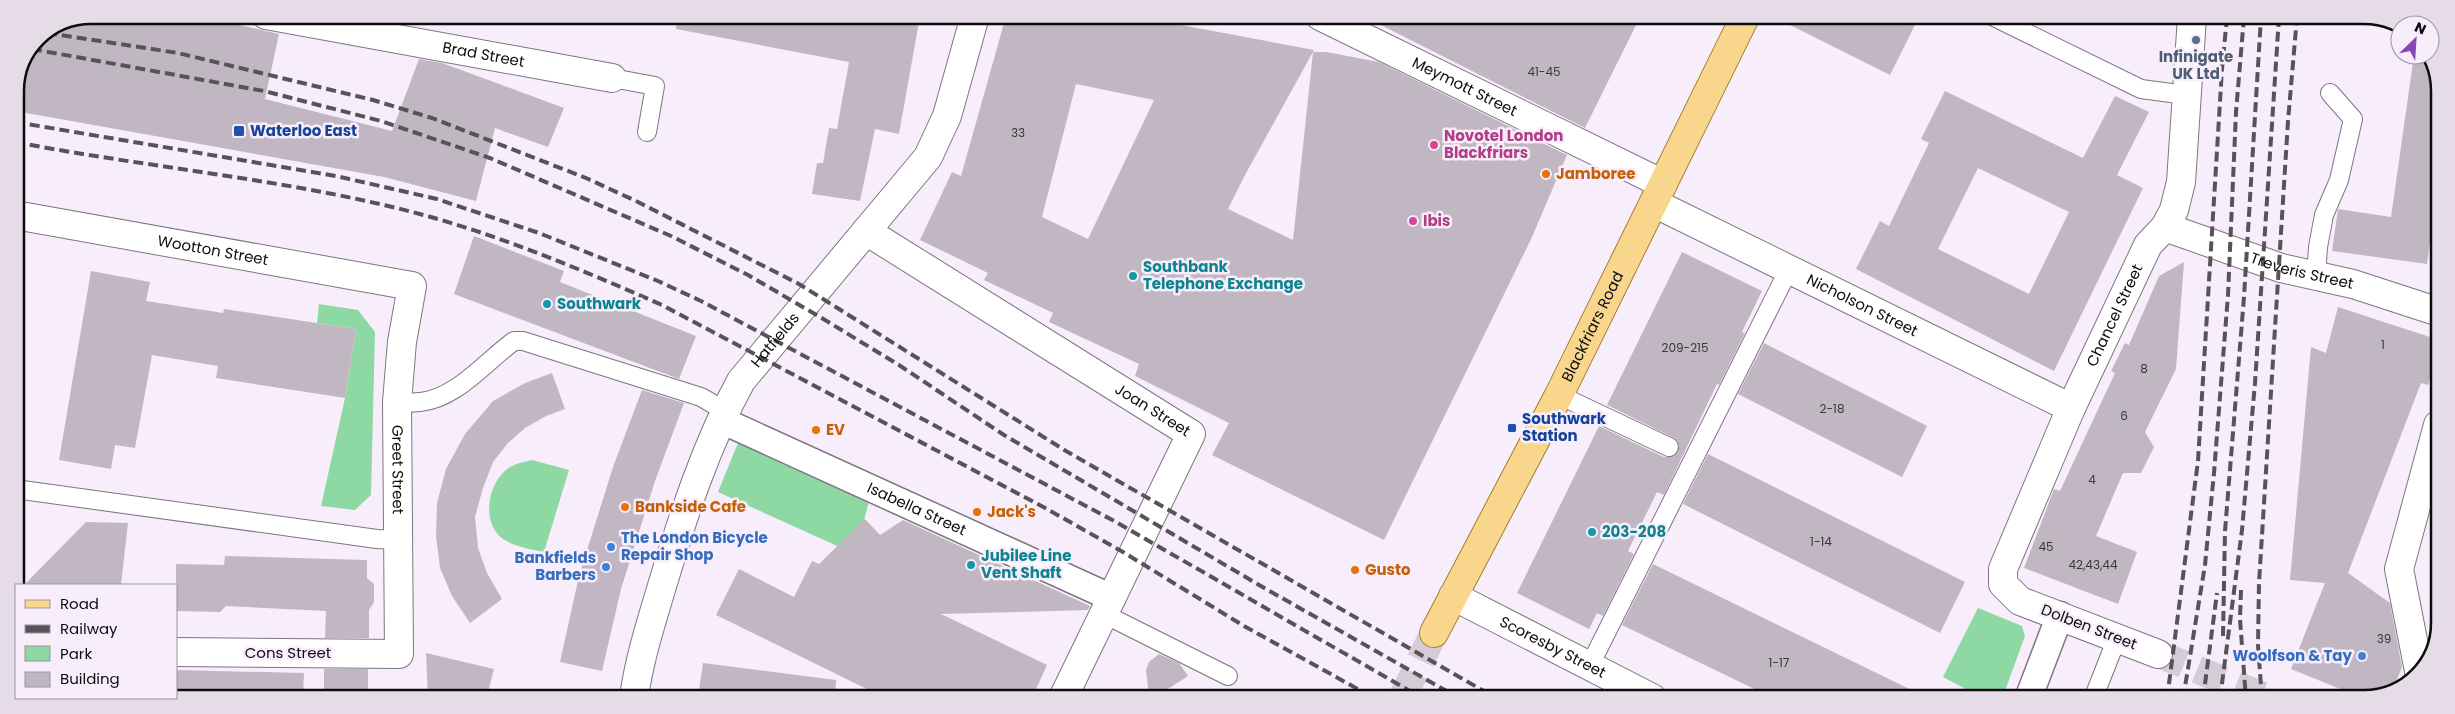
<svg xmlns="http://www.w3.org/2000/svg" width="2455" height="714" viewBox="0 0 2455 714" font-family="Poppins,sans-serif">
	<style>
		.green { fill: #8ed8a3 }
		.building { fill: #c1b7c3; fill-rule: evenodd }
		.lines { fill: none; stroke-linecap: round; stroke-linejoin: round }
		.minor-tunnel { stroke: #d5ccd8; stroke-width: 28; stroke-dasharray: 28 14; stroke-linecap: butt }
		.primary-tunnel { stroke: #d5ccd8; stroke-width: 28; stroke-dasharray: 28 14; stroke-linecap: butt }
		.service-casing { stroke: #7e7581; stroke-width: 20 }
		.pedestrian-casing { stroke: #7e7581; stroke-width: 29 }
		.minor-casing { stroke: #7e7581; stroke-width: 30 }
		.primary-casing { stroke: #a37f30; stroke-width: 30 }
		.service { stroke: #fff; stroke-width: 18 }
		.pedestrian { stroke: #fff; stroke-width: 26 }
		.minor { stroke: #fff; stroke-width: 28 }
		.primary { stroke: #f8d78d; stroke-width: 28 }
		.rail { stroke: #585359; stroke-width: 4; stroke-dasharray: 10 5; stroke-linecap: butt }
		.service-dot { fill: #5c6f8a; stroke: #f8eefb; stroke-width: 2 }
		.transit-dot { fill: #1a4fb4; stroke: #f8eefb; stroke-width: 2 }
		.hotel-dot { fill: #d1479c; stroke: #f8eefb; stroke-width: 2 }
		.food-dot { fill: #e8710a; stroke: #f8eefb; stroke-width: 2 }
		.culture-dot { fill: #0f9aa8; stroke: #f8eefb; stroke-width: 2 }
		.shop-dot { fill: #3f7fe0; stroke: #f8eefb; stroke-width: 2 }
		.labels { text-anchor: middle; stroke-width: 5; stroke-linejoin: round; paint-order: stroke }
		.number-label { font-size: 12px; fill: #3b363c }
		.street-label { font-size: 15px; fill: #0e0b0f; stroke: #f8eefb }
		.service-label { font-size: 15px; font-weight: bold; fill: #4e5e75; stroke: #f8eefb }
		.transit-label { font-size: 15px; font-weight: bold; fill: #164399; stroke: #f8eefb; text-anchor: start }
		.hotel-label { font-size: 15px; font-weight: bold; fill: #b23c85; stroke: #f8eefb; text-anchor: start }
		.food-label { font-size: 15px; font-weight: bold; fill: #c56008; stroke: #f8eefb; text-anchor: start }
		.culture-label { font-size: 15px; font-weight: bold; fill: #0d838f; stroke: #f8eefb; text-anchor: start }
		.shop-label { font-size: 15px; font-weight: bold; fill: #366cbe; stroke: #f8eefb; text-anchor: end }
		.rim { fill: none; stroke: #0e0b0f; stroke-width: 2.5 }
	</style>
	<rect width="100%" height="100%" fill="#f8eefb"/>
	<g class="green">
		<polygon points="319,304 358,310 375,332 371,495 355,510 321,506 345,398 356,329 317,323"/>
		<polygon points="742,433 871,494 855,554 718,492"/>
		<path d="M 532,460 L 569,470 L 544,552 C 531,549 515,547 503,539 C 480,522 488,481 510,467 C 517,463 525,462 532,460 Z"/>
		<polygon points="1978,608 2022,626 2025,636 2002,699 1985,699 1943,677"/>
	</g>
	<g class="building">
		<polygon points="90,15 196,15 279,34 265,99 392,131 419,59 442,63 564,108 548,147 495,128 476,201 384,177 15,111 15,90 37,37"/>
		<polygon points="677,16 920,16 899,134 875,129 860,201 812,194 817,163 823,163 829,128 837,129 849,62 676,29"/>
		<path d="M 1006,16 L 1133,16 L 1314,50 L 1245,175 L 1228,209 L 1293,240 L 1313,52 L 1326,52 L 1379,62 L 1567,155 L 1532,237 L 1384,540 L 1212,455 L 1229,423 L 1135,376 L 1139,364 L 1049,322 L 1053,313 L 984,280 L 988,273 L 920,240 L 952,172 L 961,176 ZM 1076,84 L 1154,100 L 1088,239 L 1042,217 Z"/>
		<polygon points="1363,16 1478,17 1640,17 1585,128"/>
		<polygon points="1774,17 1919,17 1890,75"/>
		<polygon points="2414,55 2427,55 2440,85 2439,177 2427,264 2332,251 2338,209 2391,217"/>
		<path d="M 1945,91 L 2083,158 L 2115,96 L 2149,112 L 2117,175 L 2143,188 L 2054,371 L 1856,269 L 1880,221 L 1889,226 L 1929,143 L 1921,139 ZM 1978,168 L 2069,212 L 2029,294 L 1938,249 Z"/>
		<polygon points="474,236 564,271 560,282 696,336 679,379 454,294"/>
		<polygon points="1682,252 1762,291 1742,332 1745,333 1719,385 1717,384 1664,495 1657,492 1628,551 1634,554 1603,616 1597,613 1589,629 1517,593 1599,426 1664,457 1670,457 1678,452 1679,446 1674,438 1607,405"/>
		<polygon points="2184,262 2176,369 2145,432 2154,447 2141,473 2123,473 2096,536 2137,552 2118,604 2024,568 2054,489 2060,491 2115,373 2111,371 2125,343 2129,345 2159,276"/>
		<polygon points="91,271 150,282 146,301 223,313 224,309 356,329 345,398 216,378 218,366 152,355 135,448 115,445 111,469 59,460"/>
		<polygon points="2338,307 2439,340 2439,351 2428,385 2421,383 2348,573 2390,603 2402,667 2393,689 2365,699 2291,669 2325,583 2290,580 2311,347 2326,353"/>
		<polygon points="1764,343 1927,426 1902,477 1738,394"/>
		<polygon points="552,373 565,409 546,416 525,428 508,443 493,462 483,488 475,517 478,548 487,573 502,599 470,623 452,596 440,568 436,536 437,503 446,469 465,434 493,401 525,383"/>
		<polygon points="642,390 684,403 655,481 621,589 602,671 560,662 579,576 613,467"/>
		<polygon points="1708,454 1965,582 1940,633 1683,504"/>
		<polygon points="865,519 880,535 903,520 1090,606 1088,610 941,614 1047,665 1032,698 883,697 716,615 739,569 794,597 812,561 819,564"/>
		<polygon points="86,522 128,523 121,585 24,585"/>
		<polygon points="225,556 367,560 367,578 374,584 374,602 369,610 369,638 325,638 326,611 226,606 220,612 176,611 176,564 224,565"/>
		<polygon points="1653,564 1930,699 1773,698 1622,625"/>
		<polygon points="426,653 494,669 487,697 428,697"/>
		<polygon points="1159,654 1179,663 1188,676 1171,687 1149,696 1146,670 1149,662"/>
		<polygon points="703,663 836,680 835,697 698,697"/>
		<rect x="324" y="669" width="44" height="28"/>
		<polygon points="176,670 304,673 303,697 176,697"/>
	</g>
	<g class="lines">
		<polyline class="minor-tunnel" points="2158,654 2271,699"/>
		<polyline class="primary-tunnel" points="1402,698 1434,633"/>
		<g class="service-casing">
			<g id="service">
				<polyline points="1994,17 2141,89 2186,95"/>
				<polyline points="612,78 655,86 647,132"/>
				<polyline points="2316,276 2318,247 2324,215 2339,180 2353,119 2330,93"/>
				<polyline points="1559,395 1669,447"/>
				<path d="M 397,402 C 404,402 412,403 420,402 C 456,399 486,361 514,341 L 523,341 L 701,397 L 725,411"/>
				<polyline points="15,489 377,539 399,540"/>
				<polyline points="1104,614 1228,676"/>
				<polyline points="1590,665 1789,269"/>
				<polyline points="2093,699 2117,638"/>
			</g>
		</g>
		<g class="pedestrian-casing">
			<g id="pedestrian">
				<path id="s1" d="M 721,420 L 1112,598"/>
				<polyline points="2028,699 2060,615"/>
			</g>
		</g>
		<g class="minor-casing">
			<g id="minor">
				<path id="s2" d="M 266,15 L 612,78"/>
				<path id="s3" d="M 1320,16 L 1663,184"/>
				<path id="s4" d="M 1654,203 L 2071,408"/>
				<path id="s5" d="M 15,215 L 412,286 L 402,342 L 397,402 L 399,654 L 176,652"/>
				<path id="s6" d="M 2165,227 L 2281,268 L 2353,284 L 2439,312"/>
				<path id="s7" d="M 866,231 L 1191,434 L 1063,698"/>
				<path id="s8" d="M 1453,596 L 1652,698"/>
				<path id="s9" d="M 2158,654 L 2020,601 L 2003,584 L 2003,569 L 2071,408 L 2148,245 L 2165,227 L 2174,210 L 2181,182 L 2192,17"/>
				<polyline points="2419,671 2399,569 2438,425"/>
				<path id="s10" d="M 634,697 C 639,660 651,623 662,586 C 683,516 706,445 741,381 L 928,157 L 947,116 L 975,16"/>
			</g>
		</g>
		<g class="primary-casing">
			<g id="primary">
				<path id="s11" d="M 1434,633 L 1559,395 L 1745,17"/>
			</g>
		</g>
		<use href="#service" class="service"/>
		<use href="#pedestrian" class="pedestrian"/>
		<use href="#minor" class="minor"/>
		<use href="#primary" class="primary"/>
		<g class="rail">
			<polyline points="47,33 178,53 373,100 432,118 586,178 638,202 799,284 1066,451 1496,698"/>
			<polyline points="32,49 264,91 381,121 490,158 671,236 748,275 820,317 899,365 1004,435 1266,589 1459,698"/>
			<polyline points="15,122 336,176 437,199 539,233 658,281 701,301 1116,522 1422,698"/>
			<path d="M 15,142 C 139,166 266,177 388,206 C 483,228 573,266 662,305 L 1047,509 L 1123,552 L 1244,626 L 1374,698"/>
			<polyline points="2241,590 2240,619 2246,699"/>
			<polyline points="2223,636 2225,531 2244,297 2261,17"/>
			<polyline points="2167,699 2198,461 2222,69 2227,17"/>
			<polyline points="2183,699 2205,565 2214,473 2228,295 2236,112 2244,17"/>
			<polyline points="2203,699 2217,593"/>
			<polyline points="2220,699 2242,530 2255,383 2279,17"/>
			<polyline points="2262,699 2258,645 2259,583 2288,121 2297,17"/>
		</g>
	</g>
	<circle class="service-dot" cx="2196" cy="40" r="5"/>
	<g class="transit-dot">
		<rect x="233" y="125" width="12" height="12" rx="2.5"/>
		<rect x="1507" y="423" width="10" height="10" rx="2.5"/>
	</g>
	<g class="hotel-dot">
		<circle cx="1434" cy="145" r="5"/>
		<circle cx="1413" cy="221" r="5"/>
	</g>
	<g class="food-dot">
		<circle cx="1546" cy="174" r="5"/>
		<circle cx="816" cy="430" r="5"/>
		<circle cx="625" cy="507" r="5"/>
		<circle cx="977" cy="512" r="5"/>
		<circle cx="1355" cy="570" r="5"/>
	</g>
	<g class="culture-dot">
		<circle cx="1133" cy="276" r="5"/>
		<circle cx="547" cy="304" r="5"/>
		<circle cx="1592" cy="532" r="5"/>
		<circle cx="971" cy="565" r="5"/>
	</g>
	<g class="shop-dot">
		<circle cx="611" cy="547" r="5"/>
		<circle cx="606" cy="567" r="5"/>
		<circle cx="2362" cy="656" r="5"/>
	</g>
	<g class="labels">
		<g class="number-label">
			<text x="1544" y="76">41-45</text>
			<text x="1018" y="137">33</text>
			<text x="2383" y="349">1</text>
			<text x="1685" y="352">209-215</text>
			<text x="2144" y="373">8</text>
			<text x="1832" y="413">2-18</text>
			<text x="2124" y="420">6</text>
			<text x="2092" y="484">4</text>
			<text x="1821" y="546">1-14</text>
			<text x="2046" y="551">45</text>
			<text x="2093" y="569">42,43,44</text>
			<text x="2384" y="643">39</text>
			<text x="1779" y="667">1-17</text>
		</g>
		<g class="street-label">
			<text dy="5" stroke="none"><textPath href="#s2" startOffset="221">Brad Street</textPath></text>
			<text dy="5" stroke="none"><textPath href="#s3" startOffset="161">Meymott Street</textPath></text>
			<text dy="5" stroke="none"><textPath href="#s5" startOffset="201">Wootton Street</textPath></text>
			<text dy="5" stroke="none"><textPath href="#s6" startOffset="144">Treveris Street</textPath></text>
			<text dy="5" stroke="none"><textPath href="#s4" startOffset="232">Nicholson Street</textPath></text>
			<text dy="5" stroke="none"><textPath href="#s9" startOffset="464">Chancel Street</textPath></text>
			<text dy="5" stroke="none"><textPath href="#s11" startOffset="345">Blackfriars Road</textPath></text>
			<text dy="5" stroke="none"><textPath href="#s10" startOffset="388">Hatfields</textPath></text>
			<text dy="5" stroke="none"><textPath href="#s7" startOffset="338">Joan Street</textPath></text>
			<text dy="5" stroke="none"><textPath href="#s5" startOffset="588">Greet Street</textPath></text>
			<text dy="5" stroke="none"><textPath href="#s1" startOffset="215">Isabella Street</textPath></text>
			<text transform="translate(2089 627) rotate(21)" y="5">Dolben Street</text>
			<text dy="5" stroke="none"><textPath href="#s8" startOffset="112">Scoresby Street</textPath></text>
			<text x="288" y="658">Cons Street</text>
		</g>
		<g class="service-label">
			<text x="2196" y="62">Infinigate<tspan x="2196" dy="17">UK Ltd</tspan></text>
		</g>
		<g class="transit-label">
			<text x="250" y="136">Waterloo East</text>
			<text x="1522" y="424">Southwark<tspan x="1522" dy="17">Station</tspan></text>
		</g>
		<g class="hotel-label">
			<text x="1444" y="141">Novotel London<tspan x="1444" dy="17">Blackfriars</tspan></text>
			<text x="1423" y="226">Ibis</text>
		</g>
		<g class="food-label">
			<text x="1556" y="179">Jamboree</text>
			<text x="826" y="435">EV</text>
			<text x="635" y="512">Bankside Cafe</text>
			<text x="987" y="517">Jack's</text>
			<text x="1365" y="575">Gusto</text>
		</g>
		<g class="culture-label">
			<text x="1143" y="272">Southbank<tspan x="1143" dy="17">Telephone Exchange</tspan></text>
			<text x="557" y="309">Southwark</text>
			<text x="1602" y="537">203-208</text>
			<text x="981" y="561">Jubilee Line<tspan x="981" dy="17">Vent Shaft</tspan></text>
		</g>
		<g class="shop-label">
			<text x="621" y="543" text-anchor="start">The London Bicycle<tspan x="621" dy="17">Repair Shop</tspan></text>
			<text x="596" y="563">Bankfields<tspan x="596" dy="17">Barbers</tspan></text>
			<text x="2352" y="661">Woolfson &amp; Tay</text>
		</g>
	</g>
	<path d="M0 0H2455V714H0ZM91 24H2364A67 67 0 0 1 2431 91V623A67 67 0 0 1 2364 690H91A67 67 0 0 1 24 623V91A67 67 0 0 1 91 24Z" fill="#e5dce8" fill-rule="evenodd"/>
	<path class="rim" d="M91 24H2364A67 67 0 0 1 2431 91V623A67 67 0 0 1 2364 690H91A67 67 0 0 1 24 623V91A67 67 0 0 1 91 24Z"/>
	<rect x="15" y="584" width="162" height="115" fill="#f8eefb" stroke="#9a939d"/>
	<rect x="25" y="600" width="25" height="8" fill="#f8d78d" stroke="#9a939d"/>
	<text x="60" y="609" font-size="15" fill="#0e0b0f">Road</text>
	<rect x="25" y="625" width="25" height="8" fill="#585359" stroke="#9a939d"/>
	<text x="60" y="634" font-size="15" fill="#0e0b0f">Railway</text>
	<rect x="25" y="646" width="25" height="15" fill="#8ed8a3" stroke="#9a939d"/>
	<text x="60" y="659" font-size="15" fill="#0e0b0f">Park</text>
	<rect x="25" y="672" width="25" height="15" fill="#c1b7c3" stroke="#9a939d"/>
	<text x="60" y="684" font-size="15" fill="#0e0b0f">Building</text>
	<g transform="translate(2415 40) rotate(25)"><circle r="24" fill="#f8eefb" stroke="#9a939d"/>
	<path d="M0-4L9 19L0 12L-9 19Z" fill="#8a45b9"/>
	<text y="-8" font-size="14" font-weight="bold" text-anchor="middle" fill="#0e0b0f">N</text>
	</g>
</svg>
